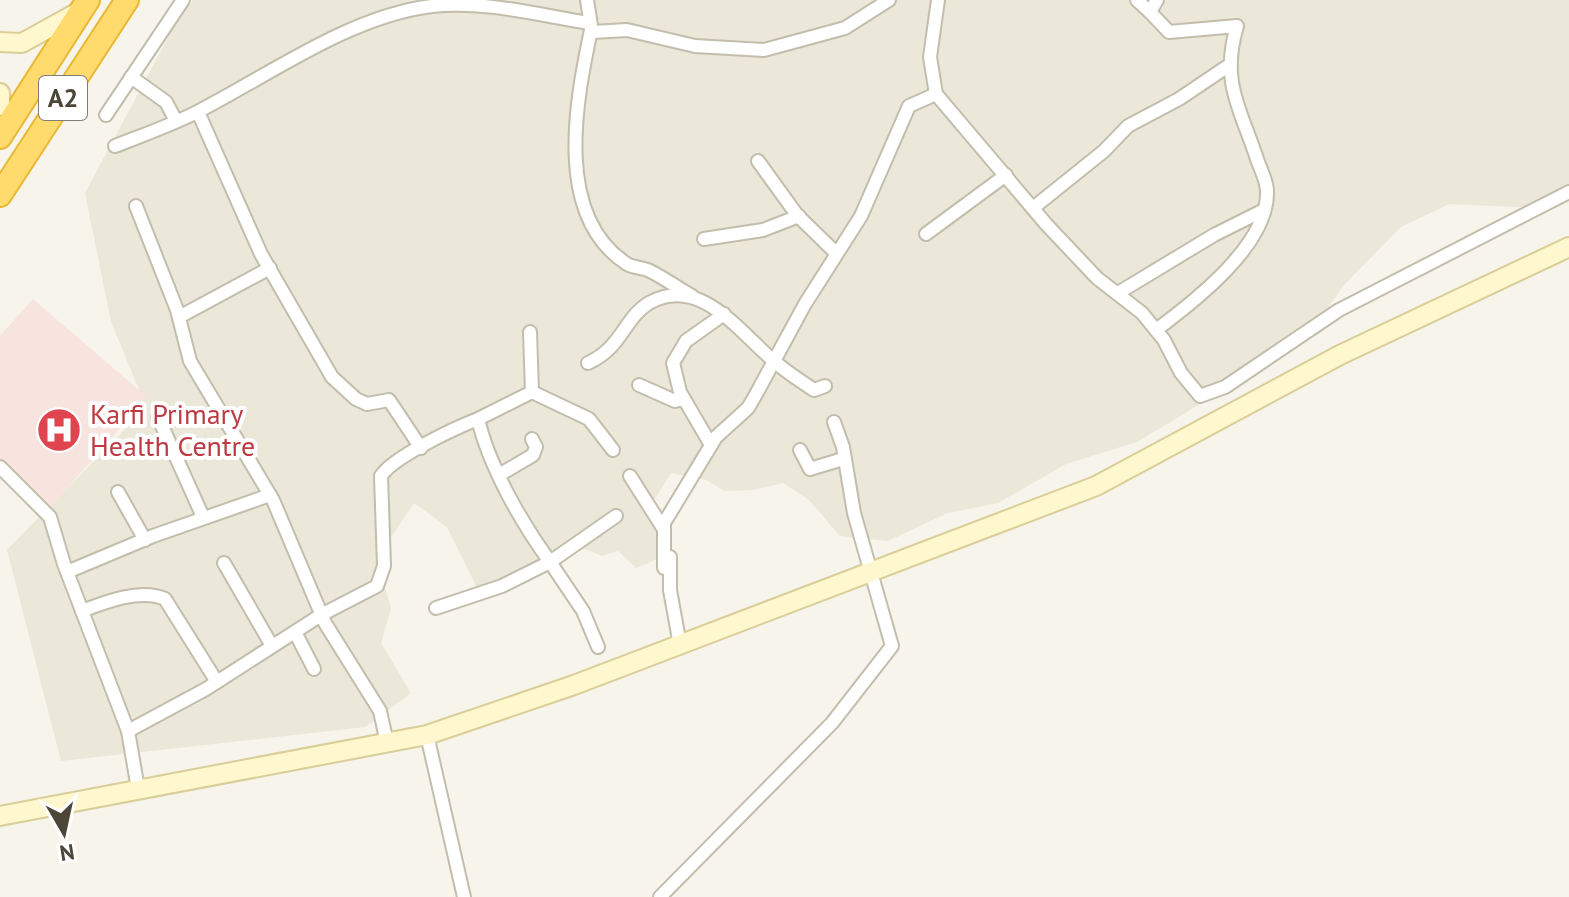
<svg xmlns="http://www.w3.org/2000/svg" width="1569" height="897" viewBox="0 0 1569 897" font-family="'PT Sans',sans-serif">
	<style>
		.residential { fill: #ebe7d9 }
		.medical { fill: #f7e4de }
		.lines { fill: none; stroke-linecap: round; stroke-linejoin: round }
		.street-casing { stroke: #c3bdac; stroke-width: 16 }
		.secondary-casing { stroke: #dace98; stroke-width: 22 }
		.highway-casing { stroke: #eab731; stroke-width: 26 }
		.street { stroke: #fff; stroke-width: 12 }
		.secondary { stroke: #fff7cd; stroke-width: 18 }
		.highway { stroke: #ffdb6e; stroke-width: 22 }
		.labels { text-anchor: middle; stroke-width: 8; stroke-linejoin: round; paint-order: stroke }
		.shield { fill: #fff; stroke: #827e74; stroke-width: 2 }
		.shield-label { font-size: 26px; font-weight: bold; fill: #4c4638 }
		.health-label { font-size: 28px; fill: #be3a42; stroke: #fff; text-anchor: start }
	</style>
	<rect width="100%" height="100%" fill="#f7f4eb"/>
	<polygon class="residential" points="193,0 1569,0 1569,199 1534,208 1449,204 1401,227 1346,283 1312,328 1235,383 1137,442 1066,464 998,503 948,513 888,541 840,536 809,500 783,483 754,490 725,491 706,480 671,473 655,499 655,524 667,555 636,568 618,551 602,556 573,544 530,573 478,590 447,527 414,503 377,558 391,609 381,643 411,693 365,727 61,761 7,550 130,424 145,404 111,322 85,193 172,30"/>
	<polygon class="medical" points="33,299 147,397 49,509 0,463 0,336"/>
	<g class="lines">
		<g class="street-casing">
			<g id="street">
				<polyline points="587,0 592,32 627,30 695,46 764,50 845,28 889,0"/>
				<polyline points="938,0 930,57 936,94 1046,224 1097,278 1142,313 1164,340 1181,373 1200,396 1225,387 1339,310 1569,192"/>
				<polyline points="1137,0 1150,12"/>
				<path d="M 591,30 C 576,101 553,216 627,264 C 633,268 643,267 650,271 C 664,278 678,288 692,296"/>
				<polyline points="131,77 166,102 176,121"/>
				<polyline points="198,112 261,254 332,377 356,399 367,404 389,400 421,448"/>
				<polyline points="106,115 183,0"/>
				<path d="M 115,146 C 143,135 172,125 199,111 C 271,74 350,16 432,6 C 482,0 539,15 589,23"/>
				<polyline points="758,161 797,215 836,253"/>
				<polyline points="136,206 177,310 190,361 273,500 325,623 380,711 387,743"/>
				<polyline points="1033,208 1104,151 1128,126 1179,99 1228,66"/>
				<polyline points="926,234 1006,175"/>
				<polyline points="704,239 763,230 799,216"/>
				<polyline points="1118,293 1214,235 1262,211"/>
				<polyline points="179,317 270,268"/>
				<path d="M 1156,330 C 1195,301 1269,244 1267,191 C 1267,182 1261,170 1258,162 C 1241,109 1220,83 1237,26 L 1169,32 L 1150,12 L 1157,0"/>
				<path d="M 530,332 L 532,392 L 478,419 C 489,466 521,522 550,562 L 616,516"/>
				<path d="M 588,363 C 622,348 624,318 649,303 C 700,274 740,333 774,361 C 786,372 801,381 814,390 L 825,386"/>
				<polyline points="639,385 675,401 684,399"/>
				<polyline points="532,392 589,419 613,450"/>
				<polyline points="158,417 203,517"/>
				<polyline points="711,445 680,392 673,363 686,341 724,314"/>
				<polyline points="800,450 810,469 843,459"/>
				<polyline points="0,467 50,517 64,564 128,731 138,789"/>
				<polyline points="499,475 533,455 536,447 532,439"/>
				<polyline points="630,476 663,528"/>
				<polyline points="118,492 145,540"/>
				<polyline points="670,557 670,590 680,645"/>
				<polyline points="224,563 272,646"/>
				<polyline points="664,568 664,523 716,437 748,408 755,396 805,304 861,216 909,106 936,94"/>
				<polyline points="67,572 153,536 270,495"/>
				<polyline points="436,608 502,586 550,562 583,611 598,647"/>
				<path d="M 82,611 C 105,602 141,588 165,599 L 217,682"/>
				<polyline points="295,632 314,669"/>
				<path d="M 128,731 L 206,689 L 321,615 L 377,586 L 384,566 L 381,476 C 393,457 455,428 478,419"/>
				<polyline points="427,735 464,897"/>
				<polyline points="660,897 832,723 892,646 854,513 843,447 834,422"/>
			</g>
		</g>
		<g class="secondary-casing">
			<g id="secondary">
				<polyline points="0,42 22,43 78,12"/>
				<polyline points="0,93 0,106"/>
				<polyline points="0,816 427,735 574,685 1096,486 1340,355 1569,247"/>
			</g>
		</g>
		<g class="highway-casing">
			<g id="highway">
				<polyline points="0,137 88,0"/>
				<polyline points="0,195 127,0"/>
			</g>
		</g>
		<use href="#street" class="street"/>
		<use href="#secondary" class="secondary"/>
		<use href="#highway" class="highway"/>
	</g>
	<defs>
		<g id="hospital-disc" transform="scale(2.3)"><circle r="9.5" fill="#e0444e" stroke="#fff"/><path d="M-5-5h3v3.5h4V-5h3V5h-3V1.5h-4V5h-3Z" fill="#fff"/></g>
	</defs>
	<g fill-rule="evenodd">
		<use href="#hospital-disc" x="59" y="430"/>
	</g>
	<g class="labels">
		<rect class="shield" x="39" y="76" width="48" height="44" rx="6"/>
		<g class="shield-label">
			<text x="63" y="107">A2</text>
		</g>
		<g class="health-label">
			<text x="90" y="424">Karfi Primary<tspan x="90" dy="32">Health Centre</tspan></text>
		</g>
	</g>
	<g transform="translate(64 833) rotate(171)" stroke="#ffffff" stroke-width="6" paint-order="stroke">
	<path d="M0-6L14 30L0 20L-14 30Z" fill="#4c4638"/>
	<text y="-12" font-size="22" font-weight="bold" text-anchor="middle" fill="#4c4638">N</text>
	</g>
</svg>
